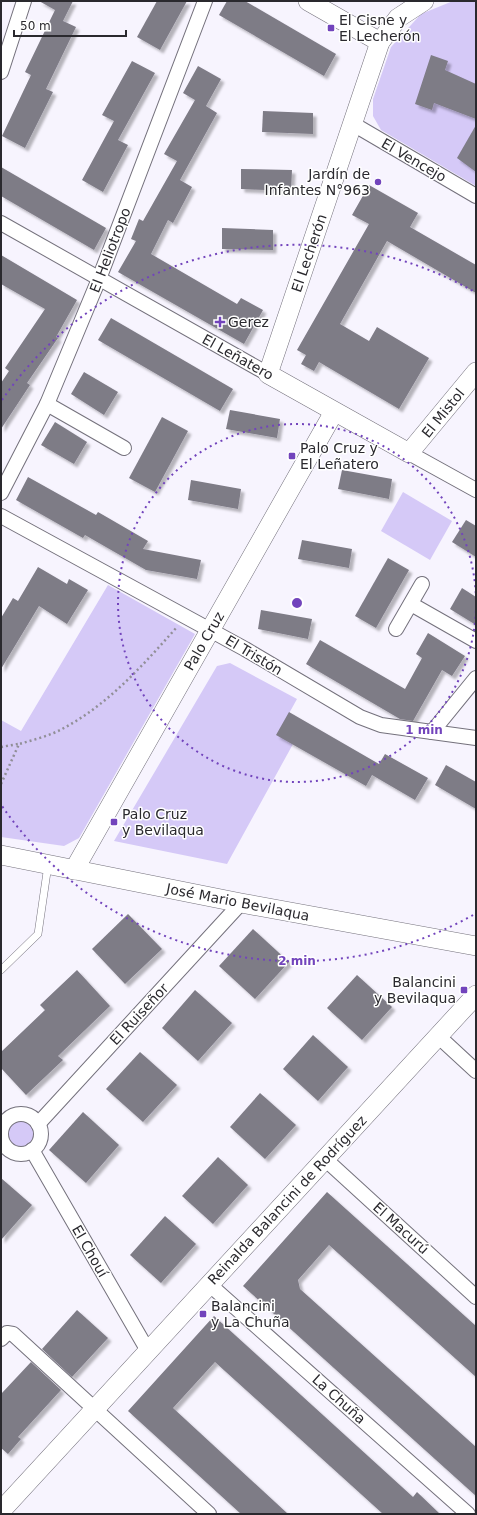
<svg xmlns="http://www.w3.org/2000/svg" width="477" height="1515" viewBox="0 0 477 1515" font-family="'DejaVu Sans',sans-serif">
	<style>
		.green { fill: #d5c9f7 }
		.building { fill: #7e7b86; filter: url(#shadow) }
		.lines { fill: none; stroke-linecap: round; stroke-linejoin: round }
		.lane-casing { stroke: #74717c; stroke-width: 8 }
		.street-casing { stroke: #74717c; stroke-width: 16 }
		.secondary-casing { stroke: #74717c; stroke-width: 20 }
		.path { stroke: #918f97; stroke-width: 2.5; stroke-dasharray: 2 3; stroke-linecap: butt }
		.lane { stroke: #fff; stroke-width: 7 }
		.street { stroke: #fff; stroke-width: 14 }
		.secondary { stroke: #fff; stroke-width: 19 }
		.ring { fill: none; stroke: #7244bc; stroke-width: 2; stroke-dasharray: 2 4 }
		.poi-dot { fill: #7244bc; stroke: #fff; stroke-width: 1.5 }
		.labels { text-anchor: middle; stroke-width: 3; stroke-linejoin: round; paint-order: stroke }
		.poi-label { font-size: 14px; fill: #2a292e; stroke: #fff; text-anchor: start }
		.street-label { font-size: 14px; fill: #2a292e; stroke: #fff }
		.centre { fill: #7244bc; stroke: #fff; stroke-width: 2 }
		.ring-label { font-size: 12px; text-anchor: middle; font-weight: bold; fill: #7244bc; stroke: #fff; stroke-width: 3; stroke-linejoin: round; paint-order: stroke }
	</style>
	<defs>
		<filter id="shadow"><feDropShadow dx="3.5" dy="3.5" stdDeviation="1" flood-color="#0004"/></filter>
	</defs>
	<rect width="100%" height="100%" fill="#f7f4fe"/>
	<g class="green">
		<polygon points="453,1 476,1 476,186 381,130 373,116 373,99 391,47 421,14"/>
		<polygon points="403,492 452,521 430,560 381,531"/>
		<polygon points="108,585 195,634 79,838 64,846 1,837 1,720 21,731"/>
		<polygon points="230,663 297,699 277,735 293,744 227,864 114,841 217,666"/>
		<circle cx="21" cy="1134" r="16"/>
	</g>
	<g class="building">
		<polygon points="39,1 73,1 63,21 76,27 46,89 53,92 25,148 2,136 31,75 25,72 55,10"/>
		<polygon points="157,1 187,1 160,50 137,37"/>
		<polygon points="227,1 245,1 336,54 324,76 219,15"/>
		<polygon points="431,55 448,61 445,70 476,84 476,119 434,103 432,110 415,104"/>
		<polygon points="132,61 155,73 118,140 128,145 103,192 82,180 114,121 102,115"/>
		<polygon points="198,66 221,79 206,106 217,113 180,180 192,187 173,223 168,220 151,254 237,304 241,298 263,310 244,344 118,272 136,241 131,239 139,219 143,221 177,161 164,154 195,100 183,93"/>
		<polygon points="263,111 313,113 313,134 262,132"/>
		<polygon points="476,125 476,172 457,158"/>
		<polygon points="1,167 106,228 94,250 1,196"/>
		<polygon points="241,169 292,170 291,191 241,189"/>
		<polygon points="369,185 418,213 410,227 476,265 476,293 387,241 340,324 369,341 377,327 429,358 399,409 319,362 314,371 301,364 306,355 297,350 369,224 352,215"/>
		<polygon points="222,228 273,230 273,250 222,249"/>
		<polygon points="1,255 77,300 56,337 58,338 27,383 30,385 1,429 1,383 9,371 5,368 45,309 1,284"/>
		<polygon points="111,318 233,389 220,411 98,340"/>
		<polygon points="84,372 118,392 104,415 71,394"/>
		<polygon points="230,410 280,419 277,438 226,429"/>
		<polygon points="162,417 188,431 155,492 129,478"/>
		<polygon points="55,422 87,442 74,464 41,445"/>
		<polygon points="342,470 392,479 389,499 338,489"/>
		<polygon points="28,477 96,515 98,512 148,541 143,549 201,560 197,579 146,570 85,535 83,538 16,500"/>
		<polygon points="191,480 241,489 238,509 188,500"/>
		<polygon points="466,520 476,526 476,557 452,542"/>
		<polygon points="302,540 352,549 349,568 298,559"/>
		<polygon points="388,558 409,570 376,628 355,616"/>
		<polygon points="38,567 67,584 69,579 88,590 67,624 39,606 1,669 1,618 13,598 18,601"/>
		<polygon points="462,588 476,597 476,625 450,609"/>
		<polygon points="261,610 312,619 308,639 258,629"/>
		<polygon points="428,633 465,656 452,676 442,670 413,721 400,719 306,664 320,640 405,689 422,658 416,654"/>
		<polygon points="289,712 379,764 385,754 428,778 415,800 372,775 366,786 276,735"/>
		<polygon points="446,765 476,782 476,809 435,785"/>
		<polygon points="128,914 162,949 125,984 92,949"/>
		<polygon points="253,929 289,962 255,999 219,966"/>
		<polygon points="77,970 110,1006 58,1056 63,1060 26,1095 1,1068 1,1052 45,1010 40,1005"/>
		<polygon points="357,975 392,1007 362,1040 327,1008"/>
		<polygon points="195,990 232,1023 198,1061 162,1028"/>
		<polygon points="313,1035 348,1067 318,1101 283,1069"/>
		<polygon points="140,1052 177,1085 143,1122 106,1089"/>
		<polygon points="260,1093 296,1125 265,1159 230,1127"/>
		<polygon points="83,1112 119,1145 86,1183 49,1150"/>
		<polygon points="218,1157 248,1185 213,1224 182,1196"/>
		<polygon points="1,1178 32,1205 1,1240"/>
		<polygon points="327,1192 476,1326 476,1377 329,1245 298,1280 300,1289 476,1447 476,1496 243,1286"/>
		<polygon points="165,1216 196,1244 161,1283 130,1255"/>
		<polygon points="77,1310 108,1338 72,1377 42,1349"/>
		<polygon points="214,1316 413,1497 417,1492 440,1514 383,1514 215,1362 173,1408 288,1514 241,1514 128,1411"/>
		<polygon points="31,1362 61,1390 18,1437 21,1439 8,1454 1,1448 1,1394"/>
	</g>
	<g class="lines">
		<g class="lane-casing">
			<polyline id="lane" points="1,970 38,934 48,865"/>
		</g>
		<g class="street-casing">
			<g id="street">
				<polyline points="1,72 24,1"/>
				<polyline points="353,124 476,196"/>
				<polyline points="1,223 268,374"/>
				<polyline points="47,404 124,448"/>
				<polyline points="409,453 476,490"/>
				<polyline points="1,493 47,404 99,279 205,1"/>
				<polyline points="1,516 245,649 360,717 381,725 476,738"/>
				<polyline points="411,604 476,641"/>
				<polyline points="396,629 422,584"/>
				<polyline points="432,732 476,678"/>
				<polyline points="438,1036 476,1071"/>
				<circle cx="21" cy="1134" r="20"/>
				<polyline points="38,1124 241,903"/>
				<polyline points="32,1150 148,1351"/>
				<polyline points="325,1159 476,1297"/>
				<polyline points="210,1285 468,1514"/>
				<polyline points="1,1339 7,1333 13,1334 209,1514"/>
			</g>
		</g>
		<g class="secondary-casing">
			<g id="secondary">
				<polyline points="308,1 380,42"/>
				<polyline points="424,1 398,18 380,42 268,374 409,453 476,372"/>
				<polyline points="1,855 241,903 476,946"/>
				<polyline points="74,870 334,412"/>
				<polyline points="1,1511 476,995"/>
			</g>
		</g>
		<g class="path">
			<polyline points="1,747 18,744"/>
			<path d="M 1,784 L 19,744 C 33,740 49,736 62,729 C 108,705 143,665 177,627"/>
		</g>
		<use href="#lane" class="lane"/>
		<use href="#street" class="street"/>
		<use href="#secondary" class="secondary"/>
	</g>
	<g class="ring">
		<path d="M476 605A179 179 0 1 1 476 601"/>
		<path d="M473 915A358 358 0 0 1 2 806M2 400A358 358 0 0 1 473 291"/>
	</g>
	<g class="poi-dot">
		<rect x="327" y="24" width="8" height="8" rx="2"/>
		<circle cx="378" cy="182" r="4"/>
		<path d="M218 316h4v4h4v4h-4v4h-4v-4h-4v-4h4z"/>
		<rect x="288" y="452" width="8" height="8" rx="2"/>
		<rect x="110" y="818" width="8" height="8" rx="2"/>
		<rect x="460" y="986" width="8" height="8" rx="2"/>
		<rect x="199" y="1310" width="8" height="8" rx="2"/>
	</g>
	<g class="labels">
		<g class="poi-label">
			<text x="339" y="25">El Cisne y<tspan x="339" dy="16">El Lecherón</tspan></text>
			<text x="370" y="179" text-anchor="end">Jardín de<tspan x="370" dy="16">Infantes N°963</tspan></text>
			<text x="228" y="327">Gerez</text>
			<text x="300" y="453">Palo Cruz y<tspan x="300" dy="16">El Leñatero</tspan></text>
			<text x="122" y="819">Palo Cruz<tspan x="122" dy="16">y Bevilaqua</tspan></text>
			<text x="456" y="987" text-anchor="end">Balancini<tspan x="456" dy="16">y Bevilaqua</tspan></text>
			<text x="211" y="1311">Balancini<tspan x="211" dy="16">y La Chuña</tspan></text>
		</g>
		<g class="street-label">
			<text transform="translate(414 160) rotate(30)" y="5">El Vencejo</text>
			<text transform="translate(110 250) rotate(-69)" y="5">El Heliotropo</text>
			<text transform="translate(309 253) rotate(-71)" y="5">El Lecherón</text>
			<text transform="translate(238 357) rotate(29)" y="5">El Leñatero</text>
			<text transform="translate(443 413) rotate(-51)" y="5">El Mistol</text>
			<text transform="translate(204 641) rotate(-60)" y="5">Palo Cruz</text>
			<text transform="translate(254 655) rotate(31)" y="5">El Tristón</text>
			<text transform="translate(238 902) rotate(11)" y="5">José Mario Bevilaqua</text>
			<text transform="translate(139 1014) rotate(-47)" y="5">El Ruiseñor</text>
			<text transform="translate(287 1200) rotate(-47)" y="5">Reinalda Balancini de Rodríguez</text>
			<text transform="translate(401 1228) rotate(42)" y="5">El Macurú</text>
			<text transform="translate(90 1251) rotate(60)" y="5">El Chouí</text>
			<text transform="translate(339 1399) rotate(42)" y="5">La Chuña</text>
		</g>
	</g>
	<circle cx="297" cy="603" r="6" class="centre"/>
	<g class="ring-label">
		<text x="424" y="734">1 min</text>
		<text x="297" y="965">2 min</text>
	</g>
	<rect width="477" height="1515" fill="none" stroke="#2a292e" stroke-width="4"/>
	<path d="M14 30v6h112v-6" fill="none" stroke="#2a292e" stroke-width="2"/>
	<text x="20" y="30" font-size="12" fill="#2a292e" stroke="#ffffff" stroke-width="3" paint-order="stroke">50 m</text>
</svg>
